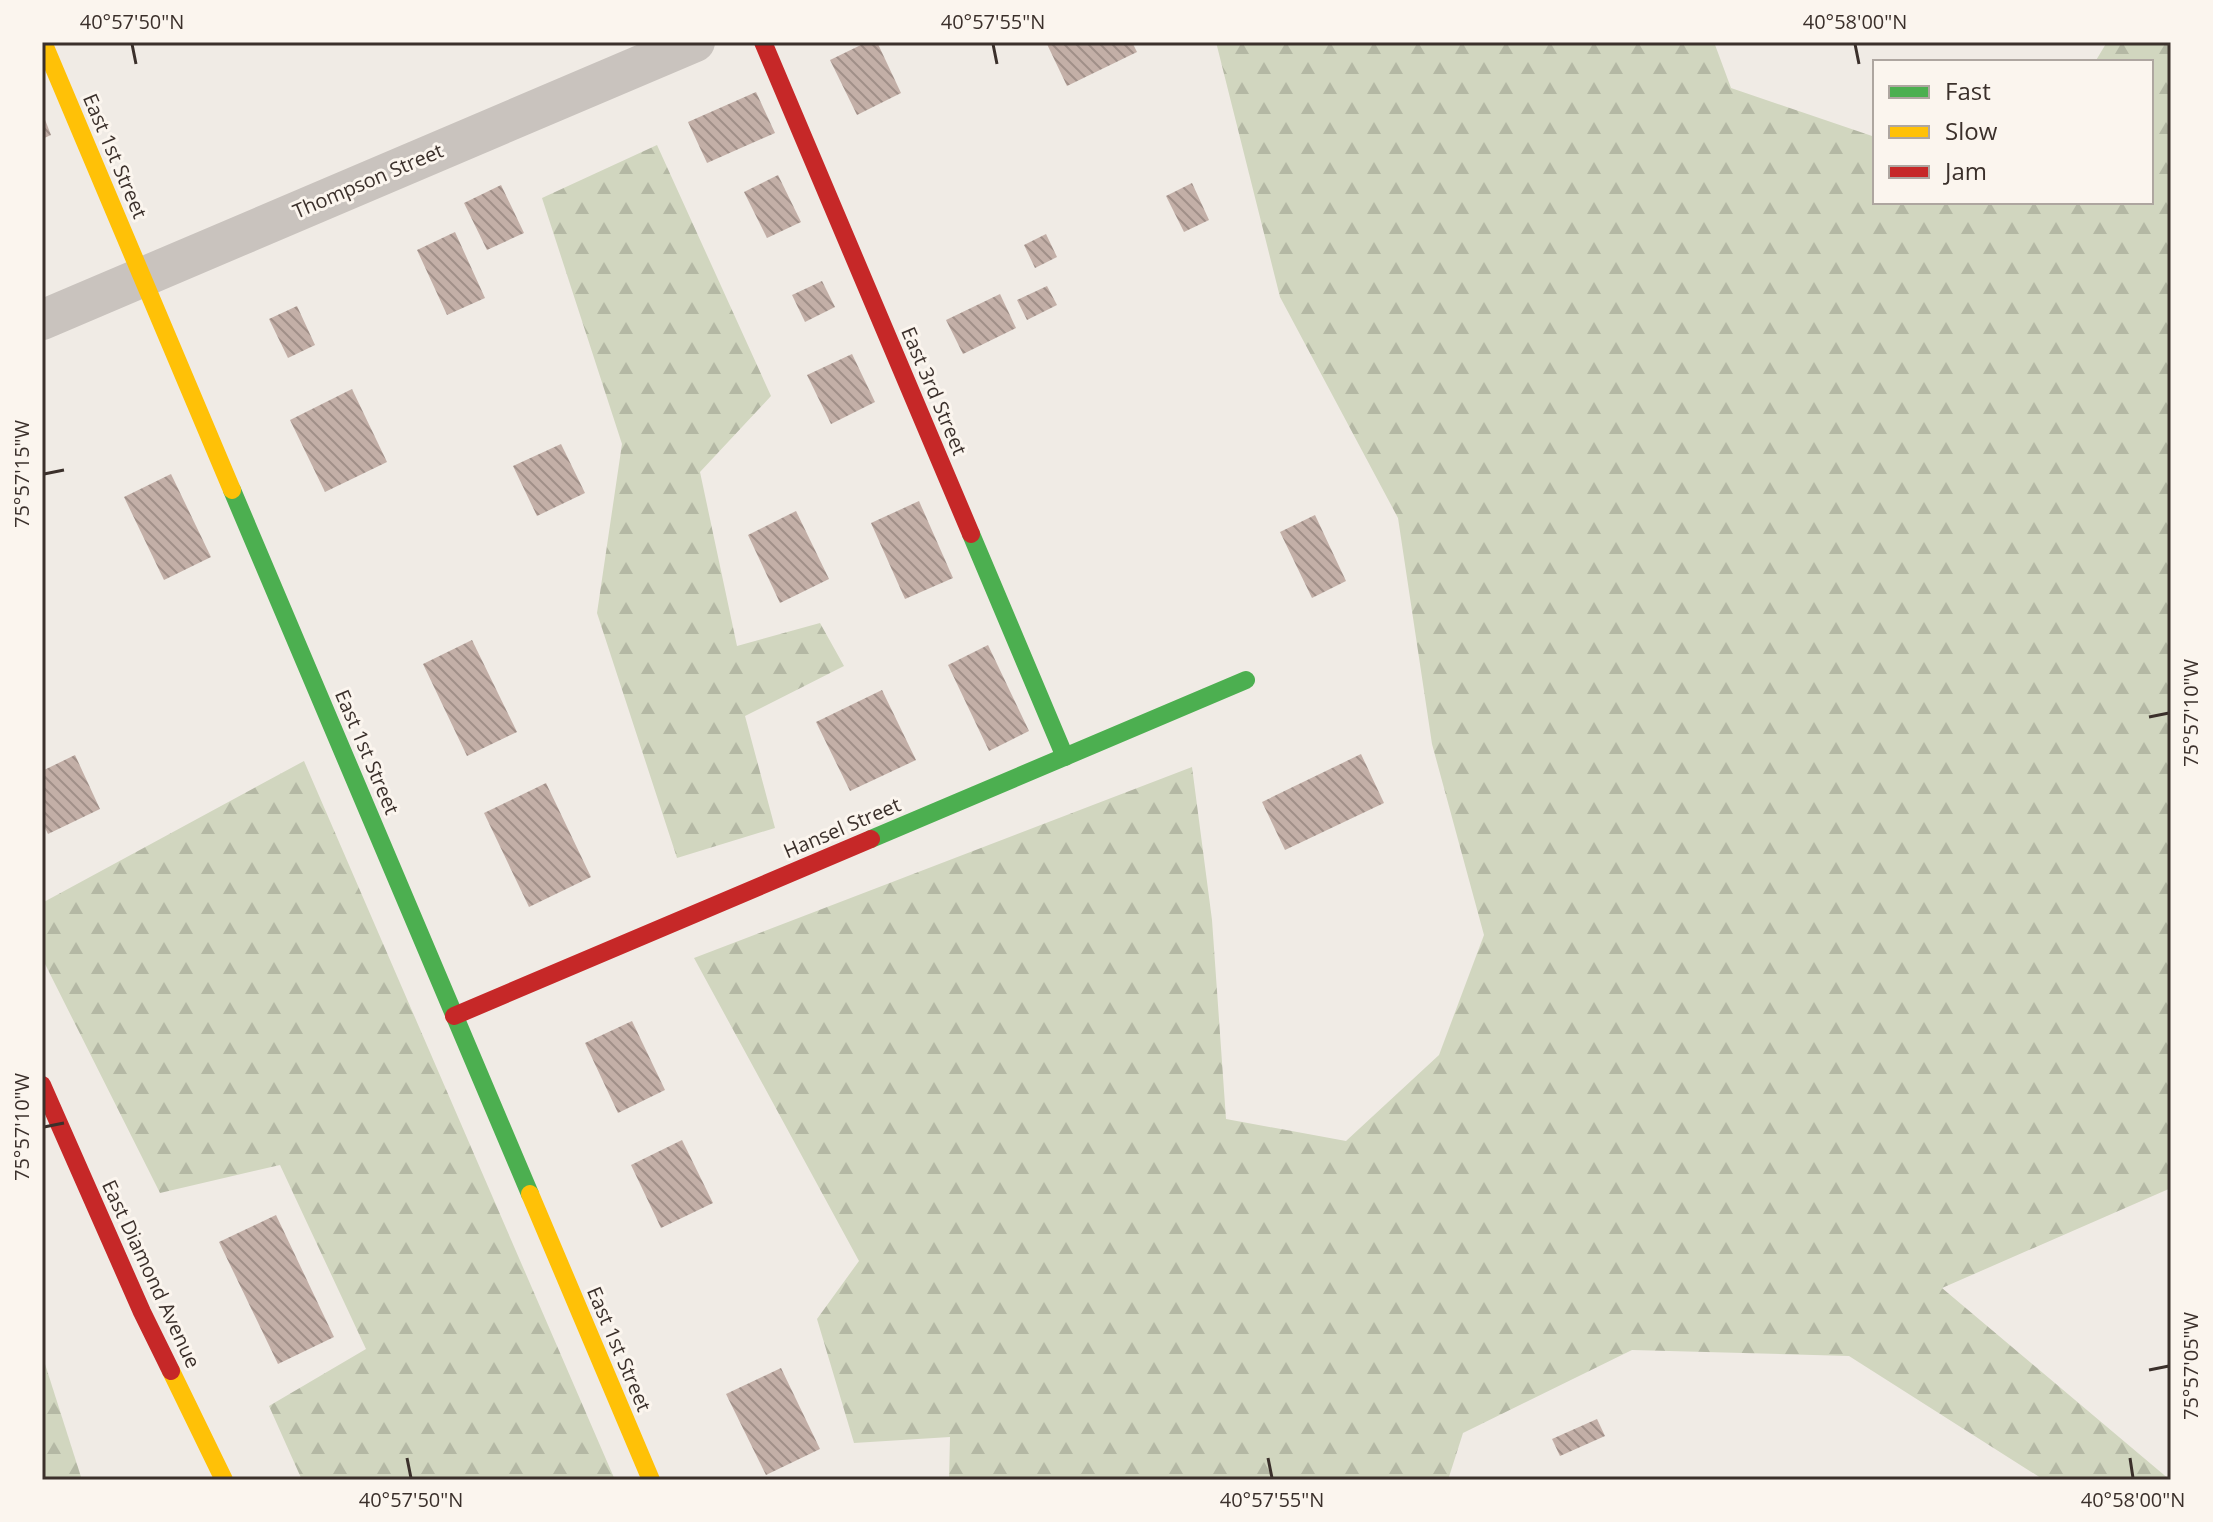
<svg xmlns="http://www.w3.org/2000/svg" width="2213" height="1522" viewBox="0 0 2213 1522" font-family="'Open Sans',sans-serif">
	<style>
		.forest { fill: url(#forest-firs) }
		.building { fill: url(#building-back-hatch) }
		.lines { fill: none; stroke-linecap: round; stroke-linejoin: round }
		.street { stroke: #c9c3be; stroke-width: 40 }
		.fast { stroke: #4caf50; stroke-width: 18 }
		.slow { stroke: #ffc107; stroke-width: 18 }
		.jam { stroke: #c62828; stroke-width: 18 }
		.ticks { fill: none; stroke: #3b302b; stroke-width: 3 }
		.labels { text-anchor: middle; stroke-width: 6; stroke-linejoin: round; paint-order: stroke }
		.street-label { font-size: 20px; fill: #3b302b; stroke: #fbf5ee }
		.neatline { fill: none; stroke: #3b302b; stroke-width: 3 }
		.ticks-label { font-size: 20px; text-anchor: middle; fill: #3b302b }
	</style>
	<defs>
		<pattern id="forest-firs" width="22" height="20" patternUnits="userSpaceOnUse" patternTransform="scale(2)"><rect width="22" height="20" fill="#d1d6bf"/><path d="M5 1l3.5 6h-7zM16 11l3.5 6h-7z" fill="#b4b8a4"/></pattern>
		<pattern id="building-back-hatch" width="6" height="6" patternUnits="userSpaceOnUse" patternTransform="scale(2)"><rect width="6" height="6" fill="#c3afa7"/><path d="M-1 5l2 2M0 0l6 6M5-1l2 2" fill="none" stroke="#a08f88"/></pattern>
	</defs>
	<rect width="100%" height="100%" fill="#f0ebe5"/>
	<g class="forest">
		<polygon points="1216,42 1714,42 1731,88 1875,137 1875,202 2151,202 2151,62 2095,62 2107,42 2171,42 2171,1188 1942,1288 2170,1480 2044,1480 1849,1356 1632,1350 1463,1433 1448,1480 949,1480 950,1437 854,1443 817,1319 859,1261 694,958 1192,767 1212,920 1226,1119 1346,1141 1439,1055 1484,935 1432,744 1398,518 1280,297"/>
		<polygon points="657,145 771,396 700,472 737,646 820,623 844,666 745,716 775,828 677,858 597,613 622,444 542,198"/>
		<polygon points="304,761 615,1480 302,1480 269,1406 366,1349 280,1165 160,1193 42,958 42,903"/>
		<polygon points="42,1357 45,1364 82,1480 42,1480"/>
	</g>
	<g class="building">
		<polygon points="867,42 877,42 901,93 857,115 830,60"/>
		<polygon points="1046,42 1132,42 1137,52 1067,86"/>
		<polygon points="756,92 775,133 707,163 688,122"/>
		<polygon points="42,112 51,135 42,139"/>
		<polygon points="778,175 801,222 767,238 744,192"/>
		<polygon points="1192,183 1209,220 1184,232 1166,196"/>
		<polygon points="501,185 524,233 487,250 464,203"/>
		<polygon points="455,232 485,298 447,315 417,250"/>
		<polygon points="1046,234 1057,257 1035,268 1024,245"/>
		<polygon points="822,281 835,307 805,322 792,295"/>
		<polygon points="1047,286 1057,305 1027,320 1017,300"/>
		<polygon points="1000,294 1016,328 963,354 946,320"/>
		<polygon points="297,306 315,345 288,358 269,319"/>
		<polygon points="852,354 875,402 831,424 807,375"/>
		<polygon points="352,389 387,462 325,492 290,420"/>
		<polygon points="561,444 585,493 537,516 513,466"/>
		<polygon points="171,474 211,557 164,580 124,497"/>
		<polygon points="919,501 953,578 905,599 871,523"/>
		<polygon points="796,511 829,579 780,603 748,535"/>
		<polygon points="1315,515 1346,581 1312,598 1280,532"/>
		<polygon points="472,640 517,732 467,756 423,664"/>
		<polygon points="988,645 1029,731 989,751 948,665"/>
		<polygon points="882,690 916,760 850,791 816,722"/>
		<polygon points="1361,754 1384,803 1285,850 1262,802"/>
		<polygon points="75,755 100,809 48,834 42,822 42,771"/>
		<polygon points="546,783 591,877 529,907 484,813"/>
		<polygon points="632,1021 665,1090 618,1113 585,1043"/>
		<polygon points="682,1140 713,1203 661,1228 631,1165"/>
		<polygon points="276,1215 334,1337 278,1364 219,1242"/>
		<polygon points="781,1368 820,1449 766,1475 726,1394"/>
		<polygon points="1597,1419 1605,1436 1560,1456 1552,1439"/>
	</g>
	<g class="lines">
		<polyline class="street" points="42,320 695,42"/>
		<g class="fast">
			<polyline points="232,490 530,1194"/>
			<polyline points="971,534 1065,757"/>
			<polyline points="871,839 1246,680"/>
		</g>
		<g class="slow">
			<polyline points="43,42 232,490"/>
			<polyline points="530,1194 651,1480"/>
			<polyline points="171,1371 224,1480"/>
		</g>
		<g class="jam">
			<polyline points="763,42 971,534"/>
			<polyline points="454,1016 871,839"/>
			<polyline points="42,1085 142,1312 171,1371"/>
		</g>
	</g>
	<path class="ticks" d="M 132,44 L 136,64M 993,44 L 997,64M 1855,44 L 1859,64M 44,474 L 64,470M 2149,717 L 2169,713M 44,1127 L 64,1123M 2149,1370 L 2169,1366M 407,1458 L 411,1478M 1268,1458 L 1272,1478M 2130,1458 L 2133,1478"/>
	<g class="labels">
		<g class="street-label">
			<text transform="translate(115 156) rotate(67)" y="7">East 1st Street</text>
			<text transform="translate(368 181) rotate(-23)" y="7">Thompson Street</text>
			<text transform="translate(934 391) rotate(67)" y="7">East 3rd Street</text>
			<text transform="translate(367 752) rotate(67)" y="7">East 1st Street</text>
			<text transform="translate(842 828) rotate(-23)" y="7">Hansel Street</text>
			<text transform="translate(151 1274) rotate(65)" y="7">East Diamond Avenue</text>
			<text transform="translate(619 1349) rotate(67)" y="7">East 1st Street</text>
		</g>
	</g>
	<rect width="2213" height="1522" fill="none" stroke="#fbf5ee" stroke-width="88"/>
	<rect x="1873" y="60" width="280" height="144" fill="#fbf5ee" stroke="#aea6a0" stroke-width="2"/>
	<rect x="1889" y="86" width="40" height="12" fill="#4caf50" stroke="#aea6a0" stroke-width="2"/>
	<text x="1945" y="100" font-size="24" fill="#3b302b">Fast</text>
	<rect x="1889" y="126" width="40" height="12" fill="#ffc107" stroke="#aea6a0" stroke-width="2"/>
	<text x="1945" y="140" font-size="24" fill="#3b302b">Slow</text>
	<rect x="1889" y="166" width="40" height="12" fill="#c62828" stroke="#aea6a0" stroke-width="2"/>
	<text x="1945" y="180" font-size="24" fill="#3b302b">Jam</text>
	<rect x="44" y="44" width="2125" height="1434" class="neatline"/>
	<g class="ticks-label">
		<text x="132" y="29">40°57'50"N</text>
		<text x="993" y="29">40°57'55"N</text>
		<text x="1855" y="29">40°58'00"N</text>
		<text transform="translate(22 474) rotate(-90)" y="7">75°57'15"W</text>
		<text transform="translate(2191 713) rotate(-90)" y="7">75°57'10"W</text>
		<text transform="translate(22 1127) rotate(-90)" y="7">75°57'10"W</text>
		<text transform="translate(2191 1366) rotate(-90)" y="7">75°57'05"W</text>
		<text x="411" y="1507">40°57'50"N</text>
		<text x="1272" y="1507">40°57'55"N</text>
		<text x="2133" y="1507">40°58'00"N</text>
	</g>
</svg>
